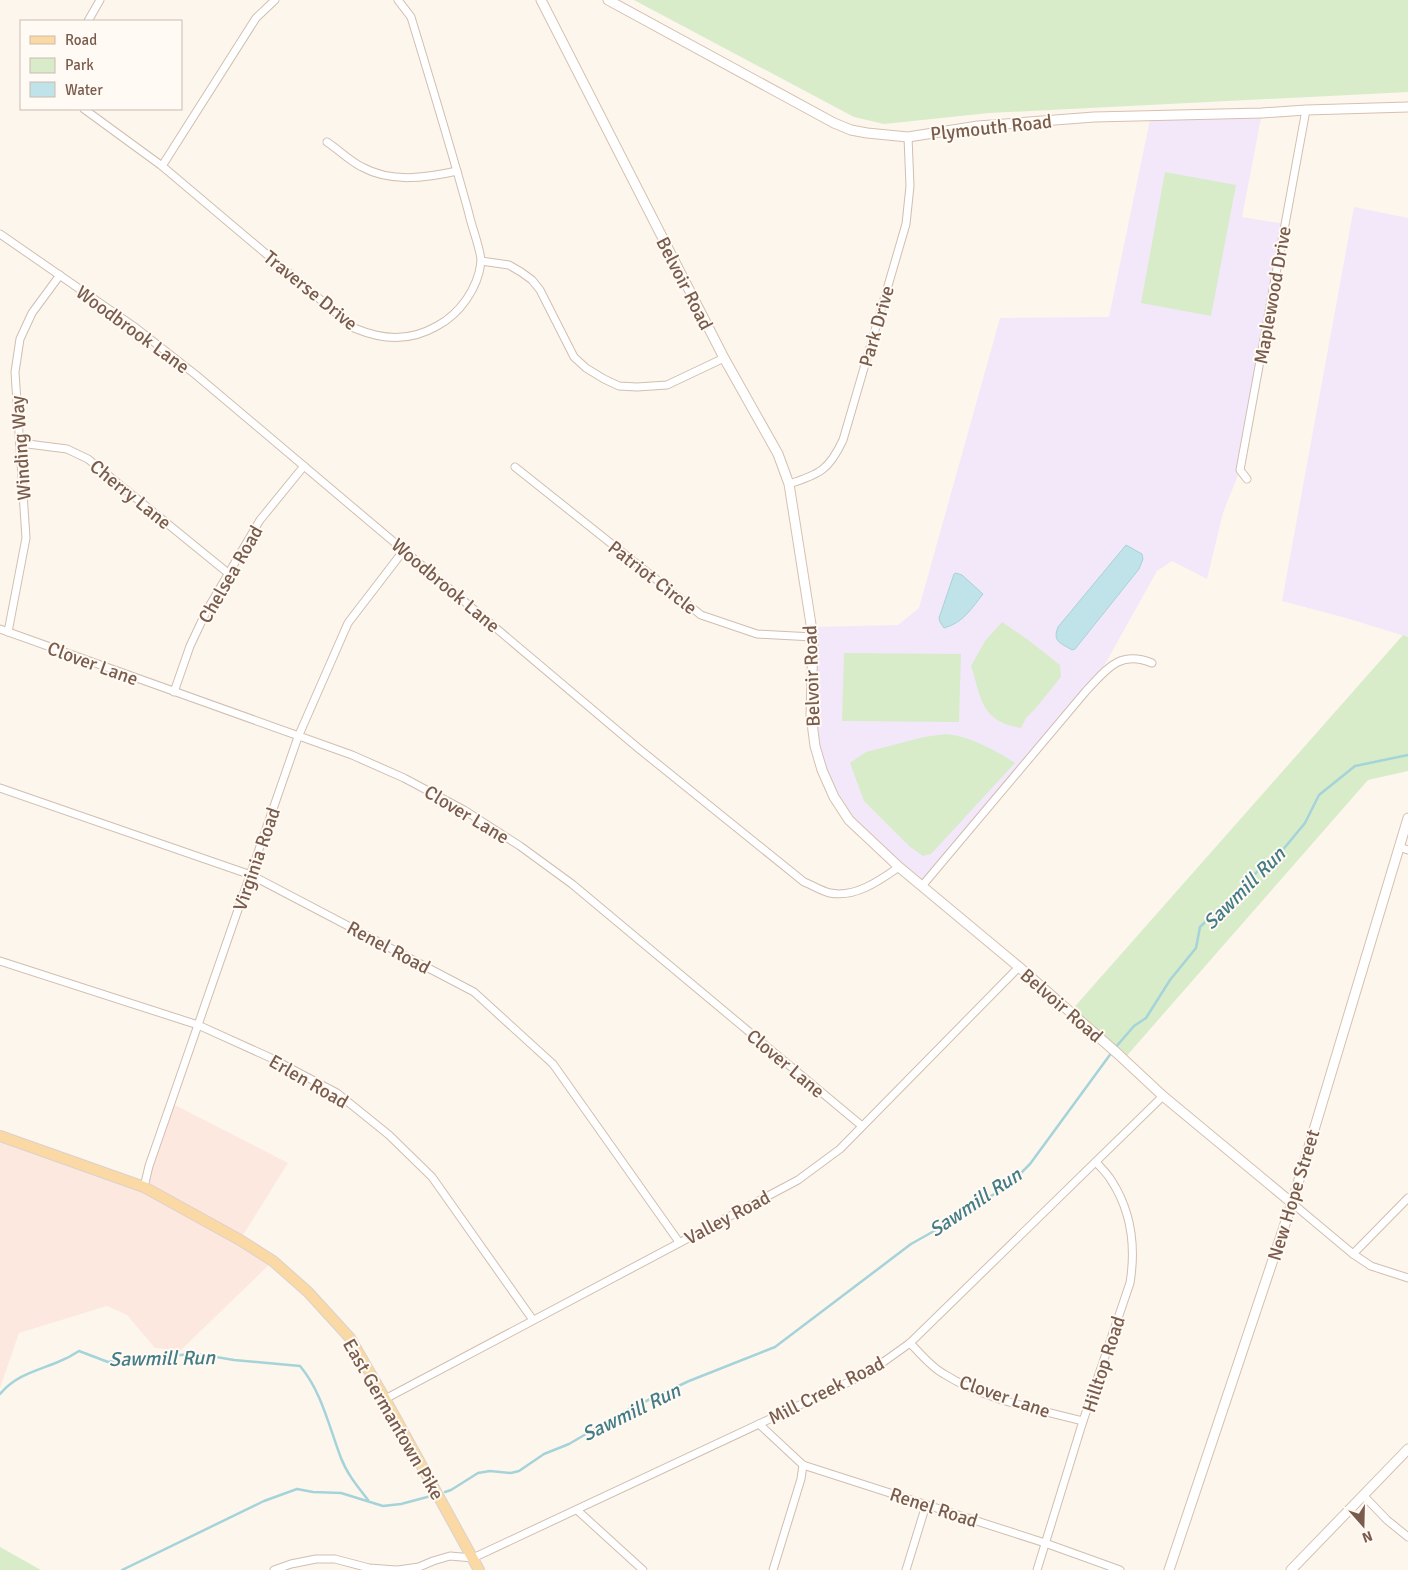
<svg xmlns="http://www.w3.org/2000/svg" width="1408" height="1570" viewBox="0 0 1408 1570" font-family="Signika,sans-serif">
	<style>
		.commercial { fill: #fde8e0 }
		.education { fill: #f3e8fa }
		.green { fill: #d8ecc9 }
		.water { fill: #bfe3e8; stroke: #a5d3da }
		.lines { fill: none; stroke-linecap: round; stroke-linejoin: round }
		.stream { stroke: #a5d3da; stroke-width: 2.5 }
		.street-casing { stroke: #d1beb0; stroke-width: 9 }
		.secondary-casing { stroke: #d6c0b0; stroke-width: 11 }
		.primary-casing { stroke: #dad1cd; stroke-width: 12 }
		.street { stroke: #fff; stroke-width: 7 }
		.secondary { stroke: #fff; stroke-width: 9 }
		.primary { stroke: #fbd9a5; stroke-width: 10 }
		.labels { text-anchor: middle; stroke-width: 4; stroke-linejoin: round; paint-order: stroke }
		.street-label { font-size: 19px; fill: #7a5c4d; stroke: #fffaf3 }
		.water-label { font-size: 20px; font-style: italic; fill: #437c86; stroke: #fffaf3 }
	</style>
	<rect width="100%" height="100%" fill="#fdf6ec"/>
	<polygon class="commercial" points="171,1103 288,1163 240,1240 273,1261 181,1350 155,1348 127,1315 107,1306 19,1333 0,1388 0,1136 143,1186"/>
	<g class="education">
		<polygon points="1262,113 1242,217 1285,224 1240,470 1223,513 1207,579 1172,561 1157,571 1095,682 922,886 849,820 815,746 811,627 898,625 919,608 1000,318 1109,317 1151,115"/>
		<polygon points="1354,207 1408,218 1408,637 1346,618 1282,601"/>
	</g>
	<g class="green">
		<polygon points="634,0 1408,0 1408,92 989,113 884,124 854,117"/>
		<polygon points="1165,172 1236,185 1211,316 1141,303"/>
		<path d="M 1002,622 L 1027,639 L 1060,665 L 1061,677 L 1035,709 L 1026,718 L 1021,728 C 980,721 982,699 971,666 L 985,641 Z"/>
		<polygon points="1403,635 1408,637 1408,771 1368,780 1124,1059 1070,1012"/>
		<polygon points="844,653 961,654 959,722 842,721"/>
		<path d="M 946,734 C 972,737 993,749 1015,763 L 931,854 L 923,856 L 909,846 L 864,801 L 850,763 L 866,752 L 924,737 Z"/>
		<polygon points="0,1547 41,1570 0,1570"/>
	</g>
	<g class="water">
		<path d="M 1126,545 L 1142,554 L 1143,559 L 1139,569 L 1075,649 L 1072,650 C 1061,643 1052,642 1058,627 Z"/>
		<path d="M 956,573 L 962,575 L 983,594 C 972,608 963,623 944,628 L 940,622 L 939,618 L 954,574 Z"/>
	</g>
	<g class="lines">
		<g class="stream">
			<polyline points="1115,1048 1134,1026 1146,1018 1170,980 1196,948 1200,927 1259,870 1281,852 1305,823 1319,795 1355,766 1408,755"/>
			<path d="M 0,1394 C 16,1375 36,1371 58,1362 C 66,1359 73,1355 79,1351 L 108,1362 L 144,1357 L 198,1354 L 234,1360 L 300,1366 C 322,1392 329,1427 341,1458 C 347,1474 358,1487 368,1500"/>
			<polyline points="445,1492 451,1490 478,1473 490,1471 511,1473 519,1471 544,1454 569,1444 627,1410 689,1381 775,1347 911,1244 966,1213 1012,1182 1030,1164 1112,1052"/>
			<polyline points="122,1570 264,1501 297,1489 313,1492 341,1493 383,1506 401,1504 431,1496"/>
		</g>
		<g class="street-casing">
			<g id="street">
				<polyline points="88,21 100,0"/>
				<path d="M 84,109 L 162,166 L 354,328 C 383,340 409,342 437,326 C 460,314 478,288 481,262 C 482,253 471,225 469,214 C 451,148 431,83 411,17 L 398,0"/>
				<path d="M 327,142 C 339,150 350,161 362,167 C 391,183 426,178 457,171"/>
				<polyline points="162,166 256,18 275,0"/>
				<path d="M 0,234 L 136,328 L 196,375 L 638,748 L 804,882 C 812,885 821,891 830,893 C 855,898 879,881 899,867"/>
				<polyline points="481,261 509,265 521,272 532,280 540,290 574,357 586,368 604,379 619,386 637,387 667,385 724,358"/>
				<polyline points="20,443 67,449 88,459 228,573"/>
				<polyline points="515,467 701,615 757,634 813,637"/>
				<polyline points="1247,479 1240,470 1306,110"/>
				<path d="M 789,484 C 820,474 829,470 843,440 L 906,224 L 910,186 L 908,137"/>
				<polyline points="0,629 352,755 404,778 464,810 520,846 572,884 862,1126"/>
				<polyline points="8,632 26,538 15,372 20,339 32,313 60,275"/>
				<polyline points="174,692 190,646 207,610 260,520 304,466"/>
				<polyline points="0,788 251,875 474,992 553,1064 679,1242"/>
				<polyline points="1399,847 1408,850"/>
				<path d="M 922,886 L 1086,691 C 1107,669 1119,650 1152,663"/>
				<polyline points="0,961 198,1025 271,1058 337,1093 389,1135 432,1177 533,1320"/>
				<polyline points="144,1187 149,1166 298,737 348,623 404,550"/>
				<polyline points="1292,1203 1353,1254 1371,1266 1408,1278"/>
				<polyline points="1353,1254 1408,1198"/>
				<path d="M 910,1343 C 920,1353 931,1367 944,1374 C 985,1400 1037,1409 1083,1421"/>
				<polyline points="385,1399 798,1180 840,1149 1019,967"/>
				<polyline points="759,1424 803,1465 1045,1543 1120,1570"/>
				<polyline points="1363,1495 1387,1520 1408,1537"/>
				<polyline points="577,1510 643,1570"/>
				<polyline points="274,1570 291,1564 316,1559 335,1559 369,1568 396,1570"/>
				<polyline points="398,1570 419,1567 433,1561 450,1556 473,1558 868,1373 910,1343 1163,1096"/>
				<polyline points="773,1570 801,1479 803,1465"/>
				<polyline points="906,1570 926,1505"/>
				<path d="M 1037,1570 L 1083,1421 L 1130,1283 C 1136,1246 1132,1212 1111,1180 C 1107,1173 1101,1168 1096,1162"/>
			</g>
		</g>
		<g class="secondary-casing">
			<g id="secondary">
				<polyline points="541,0 724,358 778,454 789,484 813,637 811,715 815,746 822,770 834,797 849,820 899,867 1019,967 1118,1054 1163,1096 1292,1203"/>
				<polyline points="608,0 834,123 851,130 867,133 908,137 978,126 1094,117 1262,113 1306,110 1408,107"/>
				<polyline points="1169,1570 1292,1203 1408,818"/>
				<polyline points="1291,1570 1408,1449"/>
			</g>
		</g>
		<g class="primary-casing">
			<polyline id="primary" points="0,1136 144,1187 240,1240 273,1261 308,1292 350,1338 385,1399 479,1570"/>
		</g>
		<use href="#street" class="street"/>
		<use href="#secondary" class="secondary"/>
		<use href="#primary" class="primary"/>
	</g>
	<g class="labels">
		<g class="street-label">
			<text transform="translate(991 127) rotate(-6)" y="7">Plymouth Road</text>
			<text transform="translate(685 283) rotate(63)" y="7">Belvoir Road</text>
			<text transform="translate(311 290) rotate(39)" y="7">Traverse Drive</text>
			<text transform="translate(1272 295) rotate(-80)" y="7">Maplewood Drive</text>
			<text transform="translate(876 326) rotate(-74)" y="7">Park Drive</text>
			<text transform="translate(133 329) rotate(36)" y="7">Woodbrook Lane</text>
			<text transform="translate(20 448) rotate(-94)" y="7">Winding Way</text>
			<text transform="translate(131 494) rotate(39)" y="7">Cherry Lane</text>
			<text transform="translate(230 574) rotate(-60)" y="7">Chelsea Road</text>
			<text transform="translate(653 577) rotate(38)" y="7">Patriot Circle</text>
			<text transform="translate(446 585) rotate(40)" y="7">Woodbrook Lane</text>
			<text transform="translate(93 663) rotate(20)" y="7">Clover Lane</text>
			<text transform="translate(811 676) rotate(-92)" y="7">Belvoir Road</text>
			<text transform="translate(467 814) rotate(31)" y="7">Clover Lane</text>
			<text transform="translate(256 859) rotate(-71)" y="7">Virginia Road</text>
			<text transform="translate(389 947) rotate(28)" y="7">Renel Road</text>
			<text transform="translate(1062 1005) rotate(41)" y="7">Belvoir Road</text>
			<text transform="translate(786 1063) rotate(40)" y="7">Clover Lane</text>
			<text transform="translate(309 1081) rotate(30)" y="7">Erlen Road</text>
			<text transform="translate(1293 1195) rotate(-73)" y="7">New Hope Street</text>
			<text transform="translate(727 1217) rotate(-28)" y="7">Valley Road</text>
			<text transform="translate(1103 1364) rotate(-72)" y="7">Hilltop Road</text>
			<text transform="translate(826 1390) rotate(-27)" y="7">Mill Creek Road</text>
			<text transform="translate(1005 1396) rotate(19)" y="7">Clover Lane</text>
			<text transform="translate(394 1419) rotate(60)" y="7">East Germantown Pike</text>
			<text transform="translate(934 1507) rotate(18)" y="7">Renel Road</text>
		</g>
		<g class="water-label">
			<text transform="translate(1244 888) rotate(-45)" y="7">Sawmill Run</text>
			<text transform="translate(975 1202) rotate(-34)" y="7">Sawmill Run</text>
			<text transform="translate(162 1358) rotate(-1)" y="7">Sawmill Run</text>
			<text transform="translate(631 1412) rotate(-26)" y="7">Sawmill Run</text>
		</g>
	</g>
	<rect x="20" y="20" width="162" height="90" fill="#fffaf3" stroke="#cabbb1"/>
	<rect x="30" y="36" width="25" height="8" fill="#fbd9a5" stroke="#cabbb1"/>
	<text x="65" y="45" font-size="15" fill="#7a5c4d">Road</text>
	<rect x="30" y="58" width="25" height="15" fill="#d8ecc9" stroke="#cabbb1"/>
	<text x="65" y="70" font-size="15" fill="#7a5c4d">Park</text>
	<rect x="30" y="82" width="25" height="15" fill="#bfe3e8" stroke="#cabbb1"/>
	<text x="65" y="95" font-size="15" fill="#7a5c4d">Water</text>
	<g transform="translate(1363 1525) rotate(160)" stroke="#fffaf3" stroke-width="4" paint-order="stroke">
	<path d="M0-4L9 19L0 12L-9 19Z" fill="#7a5c4d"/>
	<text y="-8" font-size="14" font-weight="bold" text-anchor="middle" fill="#7a5c4d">N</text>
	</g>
</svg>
